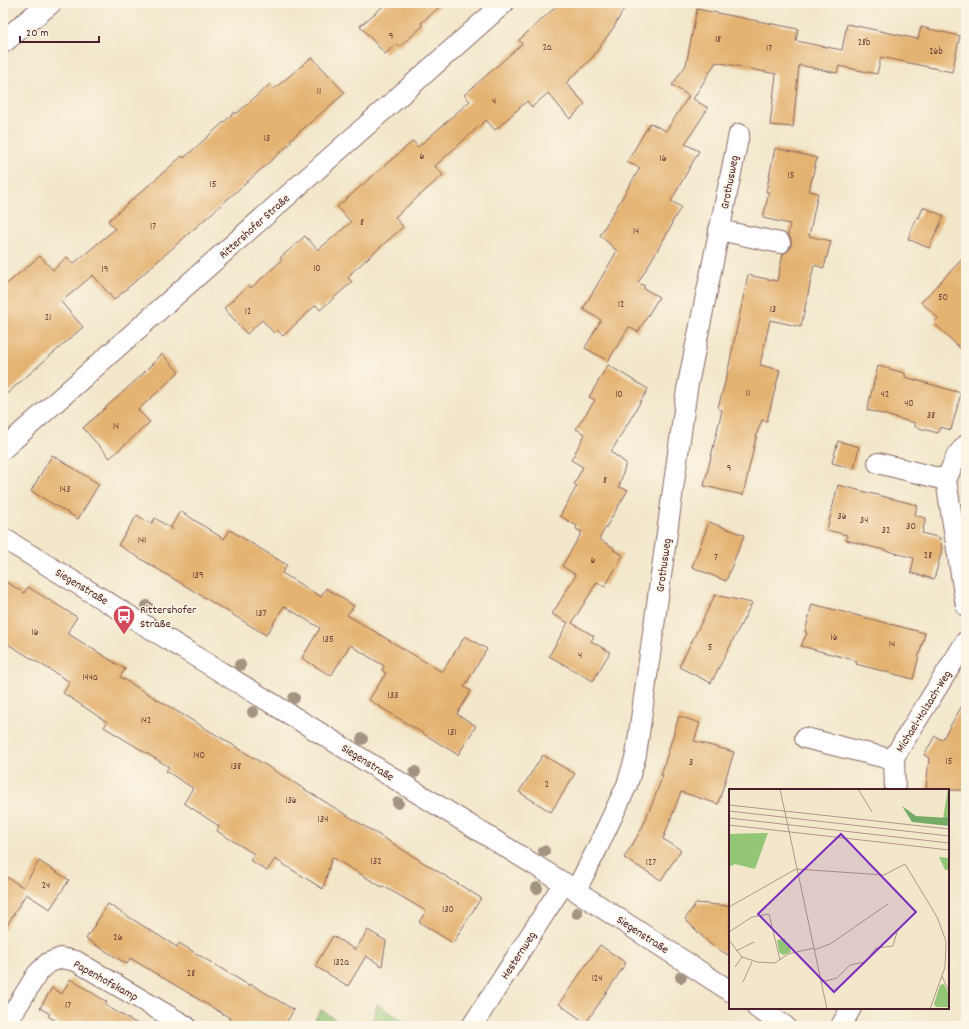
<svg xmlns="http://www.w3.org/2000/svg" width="969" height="1029" viewBox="0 0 969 1029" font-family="Dekko,sans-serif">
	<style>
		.green { fill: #92c576; stroke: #6e7250 }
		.building { fill: #e4b372 }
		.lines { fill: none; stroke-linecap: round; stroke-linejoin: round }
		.street-casing { stroke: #856563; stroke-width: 22 }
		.highway-casing { stroke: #856563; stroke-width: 24 }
		.street { stroke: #fff; stroke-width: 20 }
		.highway { stroke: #fff; stroke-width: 22 }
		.tree { fill: #a29480 }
		.labels { text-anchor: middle; stroke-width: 3; stroke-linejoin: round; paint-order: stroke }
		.number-label { font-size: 10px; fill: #70443d }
		.street-label { font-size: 12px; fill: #4a1f2b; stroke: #fcf5e5 }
		.poi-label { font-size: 12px; fill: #4a1f2b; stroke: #fcf5e5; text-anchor: start }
		.inset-road { fill: none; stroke: #af978b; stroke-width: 1 }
		.view { fill: #7b2cbf; fill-opacity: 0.15; stroke: #7b2cbf; stroke-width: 2 }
		.inset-edge { fill: none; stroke: #4a1f2b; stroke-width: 2 }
	</style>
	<rect width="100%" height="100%" fill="#fcf5e5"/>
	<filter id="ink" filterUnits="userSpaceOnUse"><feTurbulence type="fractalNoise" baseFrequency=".025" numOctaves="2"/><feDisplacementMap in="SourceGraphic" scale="8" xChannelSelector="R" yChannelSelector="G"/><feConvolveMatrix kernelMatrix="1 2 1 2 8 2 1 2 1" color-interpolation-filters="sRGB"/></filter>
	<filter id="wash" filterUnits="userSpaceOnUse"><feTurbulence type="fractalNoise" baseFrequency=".012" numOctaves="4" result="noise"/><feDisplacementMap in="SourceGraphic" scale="16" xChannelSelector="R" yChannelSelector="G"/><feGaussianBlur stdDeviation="0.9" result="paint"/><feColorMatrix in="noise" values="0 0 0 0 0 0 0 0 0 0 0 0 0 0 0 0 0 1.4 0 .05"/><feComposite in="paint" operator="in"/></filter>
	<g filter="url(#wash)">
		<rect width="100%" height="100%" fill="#f2e7cb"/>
		<g class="green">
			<polygon points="377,1004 411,1026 372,1026"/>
			<polygon points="321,1010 345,1026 311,1026"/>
		</g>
		<g id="blocks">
			<g class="building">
				<polygon points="387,3 444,3 421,23 423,26 399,47 397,44 385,54 360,26"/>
				<polygon points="560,3 627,3 614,27 592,58 566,83 585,104 570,119 548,93 532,107 527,101 495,130 486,120 435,166 443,175 395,217 403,227 351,273 352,274 348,278 352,282 320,310 316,305 283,336 277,330 274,333 262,320 247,334 224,308 249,285 251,288 282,260 280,258 305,236 318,250 351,222 337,207 413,141 418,147 470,101 464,95 522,44 519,40"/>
				<polygon points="697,9 798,29 796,41 842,50 847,24 918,39 921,27 960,36 952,72 881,57 877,74 839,66 837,73 799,65 793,127 770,125 776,74 716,62 693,99 708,108 685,144 699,151 671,201 681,207 671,224 672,225 638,283 645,286 643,288 659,297 638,332 629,327 608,361 585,348 601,320 583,309 617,251 600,235 640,168 627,162 650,123 666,131 689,96 672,85 686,65"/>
				<polygon points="312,57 345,93 290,140 292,142 114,300 93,275 61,302 83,327 3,397 3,287 40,256 53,270 67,257 73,264 115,229 108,221 182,156 184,158 235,112 236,114 270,84 274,89"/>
				<polygon points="775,148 817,158 809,191 818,193 809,236 831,241 824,268 814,265 801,327 770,320 760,365 780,370 767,421 762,420 757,433 743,495 704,486 722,410 718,408 727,375 748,275 777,281 783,254 789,250 791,245 791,239 788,234 790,224 763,218 769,192 766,192"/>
				<polygon points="923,207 944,216 929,248 908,239 917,217 919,218"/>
				<polygon points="966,255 966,354 934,323 938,318 921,302"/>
				<polygon points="162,354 179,372 138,410 150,422 110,458 83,428 144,373 144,372"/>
				<polygon points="608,365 648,389 611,452 626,463 619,487 628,490 599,539 614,548 613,550 623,555 605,587 597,582 572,623 594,636 591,641 610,652 593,681 549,656 568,623 552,614 576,575 562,566 582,532 576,529 577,526 560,516 577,486 574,484 583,467 571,460 585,434 576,429 595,400 589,397"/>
				<polygon points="878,366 905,373 905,377 961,393 951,430 940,427 938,433 915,427 915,423 867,410"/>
				<polygon points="838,441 859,447 854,469 832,463"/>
				<polygon points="52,455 99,484 78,519 31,491"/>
				<polygon points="838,485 917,505 915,515 926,518 922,533 940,538 942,550 934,579 911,573 914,558 846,540 847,535 827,530"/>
				<polygon points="180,511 224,539 230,530 287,565 282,573 321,597 326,588 354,606 347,615 442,672 465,636 487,649 464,687 471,691 457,714 476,726 458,755 369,700 386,673 382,670 384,666 350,645 331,676 302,658 320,628 284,606 266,635 118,545 137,515 151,524 155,518 173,530 171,527"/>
				<polygon points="709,522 744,535 726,581 692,567"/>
				<polygon points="3,580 24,593 28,587 77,617 67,633 125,669 120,677 228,742 481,898 453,943 419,922 426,911 383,886 382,887 332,857 323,889 275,859 267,871 250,860 254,854 217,831 219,826 184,803 193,788 166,771 169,767 104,727 107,722 63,693 70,682 3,641"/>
				<polygon points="715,595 752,603 711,683 679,667"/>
				<polygon points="812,604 925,633 913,679 856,664 857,661 801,646 807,633 805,632"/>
				<polygon points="966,699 966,790 926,790 929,758 924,755 935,736 942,740"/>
				<polygon points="679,716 700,723 694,741 734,752 718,804 681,792 663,839 681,850 661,880 624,858 641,830 654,799 663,775 661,775"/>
				<polygon points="543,755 575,774 551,812 519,792"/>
				<polygon points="39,861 69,880 50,909 26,894 3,932 3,875 23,887"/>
				<polygon points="696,903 730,906 730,956 710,944 685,919"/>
				<polygon points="108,904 177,947 179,943 250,986 251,984 294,1010 284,1026 225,1026 230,1018 130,958 127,964 86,939"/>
				<polygon points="368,930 386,941 382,966 366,956 348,986 315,966 333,936 356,950 356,949"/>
				<polygon points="600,945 626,963 586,1023 559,1004"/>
				<polygon points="70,979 107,1002 105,1005 141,1026 64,1026 48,1016 50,1014 40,1008 52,988 62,994"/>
			</g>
		</g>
	</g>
	<g filter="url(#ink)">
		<use href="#blocks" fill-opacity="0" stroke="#856563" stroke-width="1"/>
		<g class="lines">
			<g class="street-casing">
				<g id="street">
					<polyline points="719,230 780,243"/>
					<polyline points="966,445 957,455 946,480 966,606"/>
					<polyline points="3,449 504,3"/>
					<polyline points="878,463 946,480"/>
					<polyline points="3,538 564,883 730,991"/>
					<polyline points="805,738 894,760"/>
					<polyline points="895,790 894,757 966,641"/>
					<polyline points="576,890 595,853 627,785 636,755 687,389 739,134"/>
					<polyline points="757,1008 785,1026"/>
					<polyline points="5,1026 37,974 48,963 61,958 76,961 186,1026"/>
					<polyline points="472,1026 564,883"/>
					<polyline points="841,1026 851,1008"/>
				</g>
			</g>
			<g class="highway-casing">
				<polyline id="highway" points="3,42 50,3"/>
			</g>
			<use href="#street" class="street"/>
			<use href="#highway" class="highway"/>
		</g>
		<g class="tree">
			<circle cx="147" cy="606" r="6"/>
			<circle cx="240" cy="665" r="6"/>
			<circle cx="294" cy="698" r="6"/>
			<circle cx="253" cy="712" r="6"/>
			<circle cx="362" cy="739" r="6"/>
			<circle cx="415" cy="772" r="6"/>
			<circle cx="398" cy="803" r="6"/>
			<circle cx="544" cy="851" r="6"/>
			<circle cx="537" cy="888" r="6"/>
			<circle cx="577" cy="913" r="6"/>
			<circle cx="681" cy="977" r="6"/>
		</g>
	</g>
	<defs>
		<g id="bus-pin" transform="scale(1.15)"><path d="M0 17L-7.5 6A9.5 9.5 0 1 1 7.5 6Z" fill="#d1495b" stroke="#fcf5e5"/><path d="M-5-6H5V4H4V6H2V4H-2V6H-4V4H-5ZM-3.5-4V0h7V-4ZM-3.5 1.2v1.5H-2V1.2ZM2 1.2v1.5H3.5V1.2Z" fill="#fff"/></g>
	</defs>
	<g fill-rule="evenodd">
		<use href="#bus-pin" x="124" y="616"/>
	</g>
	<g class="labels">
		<g class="number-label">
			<text x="391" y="39">9</text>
			<text x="718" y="42">18</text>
			<text x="864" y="45">28b</text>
			<text x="547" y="50">2a</text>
			<text x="769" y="51">17</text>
			<text x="936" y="54">26b</text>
			<text x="319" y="94">11</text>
			<text x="494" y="104">4</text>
			<text x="267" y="141">13</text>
			<text x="422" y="159">6</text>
			<text x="663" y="161">16</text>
			<text x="791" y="178">15</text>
			<text x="213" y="187">15</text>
			<text x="362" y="225">8</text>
			<text x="153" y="229">17</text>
			<text x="636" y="234">14</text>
			<text x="317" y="271">10</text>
			<text x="105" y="272">19</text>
			<text x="943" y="300">50</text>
			<text x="621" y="307">12</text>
			<text x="773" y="312">13</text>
			<text x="248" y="314">12</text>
			<text x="48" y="320">21</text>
			<text x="748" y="396">11</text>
			<text x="619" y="397">10</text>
			<text x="885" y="397">42</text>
			<text x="909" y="406">40</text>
			<text x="931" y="418">38</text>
			<text x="116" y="429">14</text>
			<text x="729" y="471">9</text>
			<text x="605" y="483">8</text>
			<text x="65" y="492">143</text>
			<text x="842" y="519">36</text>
			<text x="864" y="523">34</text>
			<text x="911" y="529">30</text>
			<text x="886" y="533">32</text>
			<text x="142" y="543">141</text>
			<text x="928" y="558">28</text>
			<text x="716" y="560">7</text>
			<text x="593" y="563">6</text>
			<text x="198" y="578">139</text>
			<text x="261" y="616">137</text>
			<text x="35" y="635">16</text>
			<text x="834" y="640">16</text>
			<text x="328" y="642">135</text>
			<text x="892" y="647">14</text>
			<text x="710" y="650">5</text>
			<text x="580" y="658">4</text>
			<text x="90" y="680">144a</text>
			<text x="393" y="698">133</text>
			<text x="146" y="723">142</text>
			<text x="452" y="735">131</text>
			<text x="199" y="758">140</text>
			<text x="949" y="764">15</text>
			<text x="691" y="765">3</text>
			<text x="236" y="769">138</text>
			<text x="547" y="787">2</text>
			<text x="291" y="803">136</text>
			<text x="323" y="822">134</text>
			<text x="376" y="864">132</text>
			<text x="651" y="865">127</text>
			<text x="46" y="888">24</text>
			<text x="448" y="912">130</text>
			<text x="118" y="940">26</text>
			<text x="341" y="965">132a</text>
			<text x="191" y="976">28</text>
			<text x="597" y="981">124</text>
			<text x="68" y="1008">17</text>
		</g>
		<g class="street-label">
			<text transform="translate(729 182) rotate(-79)" y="4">Grothusweg</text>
			<text transform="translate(254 226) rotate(-42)" y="4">Rittershofer Straße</text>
			<text transform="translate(663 565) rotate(-82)" y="4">Grothusweg</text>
			<text transform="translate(82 586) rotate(31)" y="4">Siegenstraße</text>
			<text transform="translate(923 711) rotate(-58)" y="4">Michael-Holzach-Weg</text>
			<text transform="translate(368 762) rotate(32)" y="4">Siegenstraße</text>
			<text transform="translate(643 934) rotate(33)" y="4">Siegenstraße</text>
			<text transform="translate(518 955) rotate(-57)" y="4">Hesternweg</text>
			<text transform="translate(106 980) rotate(29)" y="4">Papenhofskamp</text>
		</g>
		<g class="poi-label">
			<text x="140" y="613">Rittershofer<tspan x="140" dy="14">Straße</tspan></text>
		</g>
	</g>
	<g transform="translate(729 789)">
		<rect width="220" height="220" fill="#f2e7cb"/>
		<path d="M 219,0 L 220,0 L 220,29 L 214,29 ZM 39,44 L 26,80 L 6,75 L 0,78 L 0,97 L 0,45 ZM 210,68 L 220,69 L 220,81 L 216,81 ZM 56,150 L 57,156 L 60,154 L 62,163 L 54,166 L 50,163 L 48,151 ZM 215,195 L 220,205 L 220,218 L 207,218 L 205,215 L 211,196 Z" fill="#92c576"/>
		<path d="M 173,17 L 187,27 L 220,29 L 220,37 L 183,33 Z" fill="#75aa67"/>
		<path class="inset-road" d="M 51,0 L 98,220M 129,0 L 143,23M 0,16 L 220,40M 0,22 L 220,47M 0,29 L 220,54M 0,36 L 220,61M 0,118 L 67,80 L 155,86 L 176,75 L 208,128 L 217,152 L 216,178 L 201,220M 0,143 L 23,128 L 40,125 L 51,171M 0,151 L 13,168 L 28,173 L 46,174 L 59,165 L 85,159M 85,161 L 101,155 L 159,115M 7,162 L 25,153M 6,178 L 13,168M 213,187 L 220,203M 14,193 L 23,173M 92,193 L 108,189 L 121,176 L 136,173 L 147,159 L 164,157 L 168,143"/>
		<path class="view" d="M 112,45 L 187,123 L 105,203 L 29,125 Z"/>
		<rect width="220" height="220" class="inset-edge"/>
	</g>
	<rect width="969" height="1029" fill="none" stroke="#fcf5e5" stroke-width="16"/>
	<path d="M20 36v6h79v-6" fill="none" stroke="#4a1f2b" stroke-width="2"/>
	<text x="26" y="36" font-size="12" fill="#4a1f2b" stroke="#fcf5e5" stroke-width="3" paint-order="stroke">20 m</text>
</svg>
